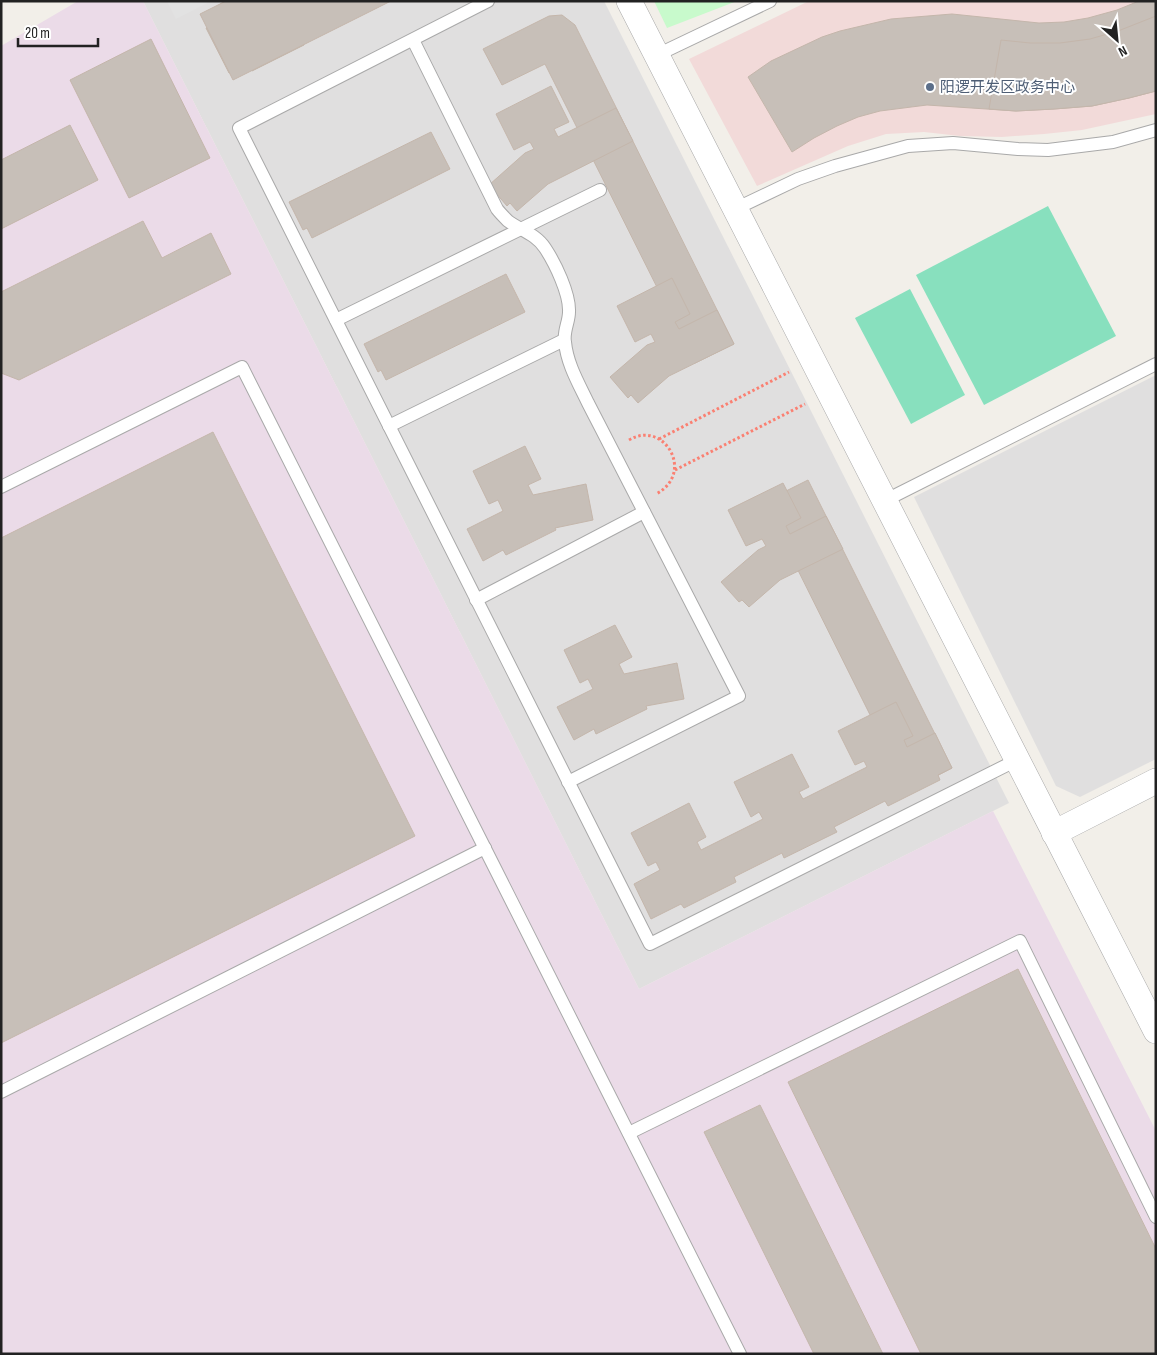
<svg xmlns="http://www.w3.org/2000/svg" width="1157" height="1355" viewBox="0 0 1157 1355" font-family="'Sofia Sans Condensed','Noto Sans SC',sans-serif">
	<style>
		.residential { fill: #e0dfdf }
		.commercial { fill: #f2dad9 }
		.industrial { fill: #ebdbe8 }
		.park { fill: #c8facc }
		.pitch { fill: #88e0be }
		.parking { fill: #e2e2e2 }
		.building { fill: #c7bfb8; stroke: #c4b6ab }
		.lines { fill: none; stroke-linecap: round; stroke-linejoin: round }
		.service-casing { stroke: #a9a9a9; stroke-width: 14 }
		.minor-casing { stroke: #a9a9a9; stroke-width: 26 }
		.path { stroke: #fa8072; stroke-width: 3; stroke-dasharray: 2.5 2.5; stroke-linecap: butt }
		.service { stroke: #fff; stroke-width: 12 }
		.minor { stroke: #fff; stroke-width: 25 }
		.service-dot { fill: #5c6f8a; stroke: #fff; stroke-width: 2 }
		.labels { text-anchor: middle; stroke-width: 4; stroke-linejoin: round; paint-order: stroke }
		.service-label { font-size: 15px; fill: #4e5e75; stroke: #fff; text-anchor: start }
	</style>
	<rect width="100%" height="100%" fill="#f2efe9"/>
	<g class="residential">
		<polygon points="143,1 604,1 1009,803 639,989"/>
		<polygon points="1156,375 1156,759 1080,797 1056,786 914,497"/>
	</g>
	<polygon class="commercial" points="809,1 1156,1 1156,114 1082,130 1044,134 1002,137 960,136 924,132 886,134 848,146 757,186 689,59"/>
	<polygon class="industrial" points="78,1 143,1 639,989 993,811 1156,1131 1156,1354 1,1354 1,46"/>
	<polygon class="park" points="654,1 737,1 667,28"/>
	<g class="pitch">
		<polygon points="1048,206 1116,336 984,405 916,275"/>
		<polygon points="910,289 965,395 911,424 855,318"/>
	</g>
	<polygon class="parking" points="167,1 211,1 176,19"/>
	<g class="building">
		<polygon points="226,1 307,1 321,28 301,37 304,45 252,71 248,64 229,73 206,28 227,17 220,4"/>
		<polygon points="226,1 391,1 233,80 200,14"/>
		<polygon points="1139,1 1156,1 1156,91 1129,98 1092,106 1054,109 1016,111 927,105 880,111 858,117 837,126 814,138 792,152 748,77 771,61 822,37 840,31 891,19 952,14 1039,23 1064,22 1088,18 1117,10"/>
		<polygon points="562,15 575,25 734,344 695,363 545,64 502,85 483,49 549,16"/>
		<polygon points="1156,16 1156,91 1129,98 1092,106 1054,109 1016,111 989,109 1001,40 1030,43 1060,43 1090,39 1118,31"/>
		<polygon points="151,39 210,158 129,198 70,80"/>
		<polygon points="551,86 569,122 554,129 558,137 616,108 633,141 548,184 517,211 510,203 507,206 489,185 525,153 534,149 530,142 514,150 496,114"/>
		<polygon points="70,125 98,180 1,229 1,160"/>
		<polygon points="431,132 450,169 312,238 307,228 303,230 289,202"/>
		<polygon points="143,221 162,258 211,233 231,274 19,380 1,373 1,292"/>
		<polygon points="506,274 525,312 386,380 381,370 378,372 364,344"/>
		<polygon points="672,278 690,314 675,322 679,329 717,310 734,344 669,376 638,403 631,395 628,398 610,377 647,345 655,342 651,334 635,342 617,306"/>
		<polygon points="213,432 415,836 1,1043 1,538"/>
		<polygon points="525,446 541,479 528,485 533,495 586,484 593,520 555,528 556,530 506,555 503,550 483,561 467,529 503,511 498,500 489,504 473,471"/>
		<polygon points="808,480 952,768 908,791 764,502"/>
		<polygon points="783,483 801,518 786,526 790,534 826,516 843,549 780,580 749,607 742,600 739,602 721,582 758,550 766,546 762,539 746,546 728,510"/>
		<polygon points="615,625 632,657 619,664 624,674 677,663 684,699 646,706 647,709 596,734 594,729 574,740 557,707 593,689 588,679 580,683 564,650"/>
		<polygon points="896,702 913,736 904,740 907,747 935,733 952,768 938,775 940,780 888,806 885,801 834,827 837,832 784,858 782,853 734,877 736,882 684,908 681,904 651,919 634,884 660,870 656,862 648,866 631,833 689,803 706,837 697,842 701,850 763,819 759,812 751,817 734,782 792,754 809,787 799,792 803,799 867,767 864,761 855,765 838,731"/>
		<polygon points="1018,969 1156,1249 1156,1354 921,1354 788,1082"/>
		<polygon points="760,1105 883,1354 814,1354 704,1132"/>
	</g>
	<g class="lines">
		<g class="service-casing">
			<g id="service">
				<polyline points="488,1 239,128 650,944 1017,760"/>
				<path d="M 413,40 L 497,209 C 500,213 504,217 508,221 C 520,230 536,234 545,248 C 555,263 570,294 569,312 C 569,322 563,332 565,342 C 567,364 579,384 588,403 L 739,696 L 568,782"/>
				<polyline points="657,55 770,1"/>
				<polyline points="735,209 798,179 835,166 908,146 953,143 1018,149 1048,150 1113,142 1156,130"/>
				<polyline points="336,320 600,190"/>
				<polyline points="389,426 564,340"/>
				<polyline points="1,487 242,367 740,1354"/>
				<polyline points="884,501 1156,364"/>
				<polyline points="476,600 644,512"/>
				<polyline points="1,1092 485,848"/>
				<polyline points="629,1133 1020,941 1156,1217"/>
			</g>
		</g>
		<g class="minor-casing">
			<g id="minor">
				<polyline points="629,1 1156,1031"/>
				<polyline points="1054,833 1156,781"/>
			</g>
		</g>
		<g class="path">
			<polyline points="659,439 789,372"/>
			<path d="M 629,440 C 664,419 696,473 656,494"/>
			<polyline points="675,470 805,404"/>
		</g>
		<use href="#service" class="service"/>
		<use href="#minor" class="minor"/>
	</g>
	<circle class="service-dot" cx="930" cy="87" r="5"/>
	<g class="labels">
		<g class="service-label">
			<text x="940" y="92">阳逻开发区政务中心</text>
		</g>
	</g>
	<rect width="1157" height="1355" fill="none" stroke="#222222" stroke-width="5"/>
	<g transform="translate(1117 40) rotate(153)" stroke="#ffffff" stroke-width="4" paint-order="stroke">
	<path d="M0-4L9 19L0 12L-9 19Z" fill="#222222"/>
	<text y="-8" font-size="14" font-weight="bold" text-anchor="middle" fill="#222222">N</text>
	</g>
	<path d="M18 38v8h80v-8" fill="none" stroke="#222222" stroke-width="2.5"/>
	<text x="25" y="38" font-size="15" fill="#222222" stroke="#ffffff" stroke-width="4" paint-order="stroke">20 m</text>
</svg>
